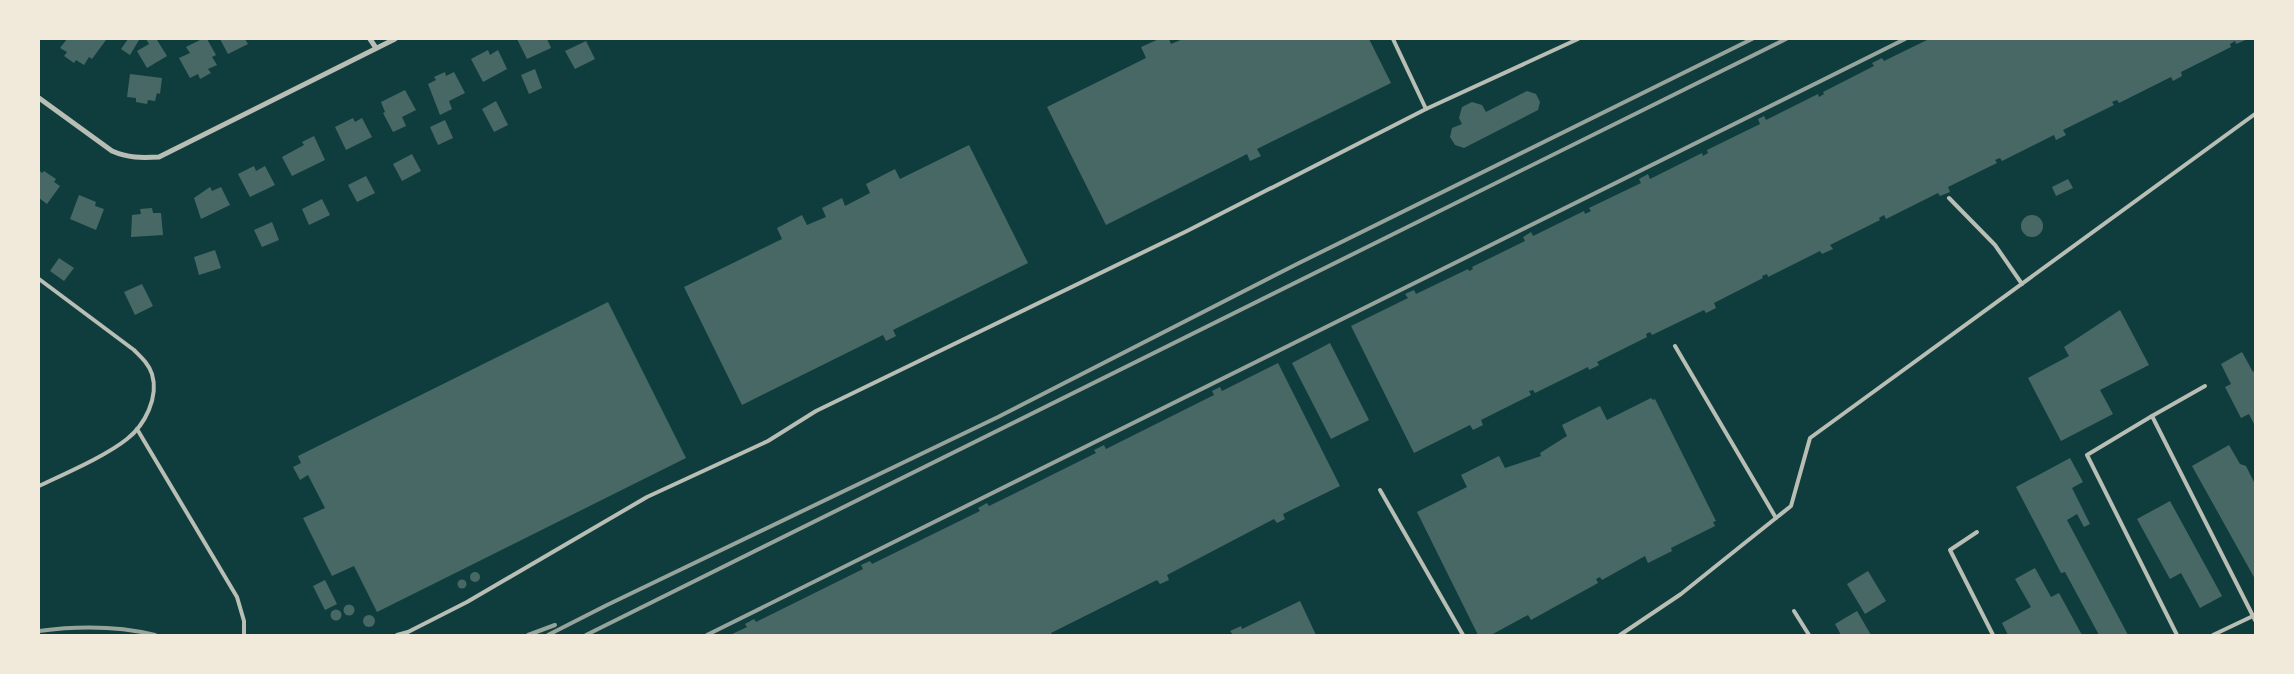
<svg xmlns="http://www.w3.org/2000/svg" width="2294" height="674" viewBox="0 0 2294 674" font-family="'PT Serif',serif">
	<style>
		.building { fill: #486865 }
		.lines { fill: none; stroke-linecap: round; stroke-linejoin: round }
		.service { stroke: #b8beb3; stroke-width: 4 }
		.minor { stroke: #b8beb3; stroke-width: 5 }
		.rail { stroke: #97a49c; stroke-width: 4 }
	</style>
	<rect width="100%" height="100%" fill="#0f3d3e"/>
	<g class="building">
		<polygon points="67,39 104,39 106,40 92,59 89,57 84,65 76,60 74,63 64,56 67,52 60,48"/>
		<polygon points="128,39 139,40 130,55 121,49"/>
		<polygon points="146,39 157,40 167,56 147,68 137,51 149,44"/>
		<polygon points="202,39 207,39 216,55 212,57 217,65 208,69 211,73 200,79 198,74 190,78 179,58 190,53 186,47"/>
		<polygon points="220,39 245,39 248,44 228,54"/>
		<polygon points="517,39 547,39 551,48 527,59"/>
		<polygon points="1159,39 1169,39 1171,44 1183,39 1369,39 1391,83 1257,149 1261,156 1250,161 1247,154 1106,225 1047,107 1146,58 1141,47"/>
		<polygon points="1929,39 2248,39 2236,44 2235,41 2230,44 2231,47 2181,72 2182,76 2173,81 2171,77 2119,103 2117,100 2112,102 2114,105 2063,130 2066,135 2056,140 2054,135 2002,161 2000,158 1995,160 1997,163 1948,187 1950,192 1940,196 1938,193 1886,219 1884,215 1879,218 1880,220 1830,245 1833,249 1822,254 1820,251 1768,277 1767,274 1762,276 1763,278 1714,303 1716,308 1706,313 1704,310 1652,335 1650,332 1646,334 1647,337 1597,362 1599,365 1589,370 1588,367 1535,393 1533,390 1529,391 1531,395 1481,420 1483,425 1473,430 1470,425 1414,453 1351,326 1408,298 1405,294 1414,290 1416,294 1468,269 1469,271 1473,269 1472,267 1525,241 1523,237 1531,232 1533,236 1584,211 1585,214 1591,211 1589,208 1641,183 1639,179 1648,174 1650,179 1702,153 1703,156 1708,153 1707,150 1760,124 1758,119 1764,116 1766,120 1818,94 1819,97 1824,94 1823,92 1874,66 1872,63 1882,58 1884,61"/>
		<polygon points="586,41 595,59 575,69 565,51"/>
		<polygon points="488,50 490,55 498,50 507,69 483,82 471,59"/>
		<polygon points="535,69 542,88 529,94 521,75"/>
		<polygon points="445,72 446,76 454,72 465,93 449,101 452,109 440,115 428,84 436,80 434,77"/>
		<polygon points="130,74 162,78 160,94 157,93 155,101 148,100 147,104 136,102 136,98 127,97"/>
		<polygon points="405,90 416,110 402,117 406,126 393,132 383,113 385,112 381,102"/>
		<polygon points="1527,91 1536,94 1540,102 1538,110 1464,148 1455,145 1450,137 1452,128 1462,124 1459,118 1462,107 1472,102 1482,105 1486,112"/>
		<polygon points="496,101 508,125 494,132 482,109"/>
		<polygon points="353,118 355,122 362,118 372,137 346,150 335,127"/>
		<polygon points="445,120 453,138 438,145 430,127"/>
		<polygon points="314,136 325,160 292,176 282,157 304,145 302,142"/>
		<polygon points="969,145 1028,263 893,330 896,336 886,341 883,335 742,405 684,287 782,239 777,228 802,215 807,225 826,217 822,208 842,198 845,206 870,193 866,184 895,169 900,179"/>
		<polygon points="412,154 421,171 402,181 393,164"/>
		<polygon points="254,166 256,171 265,166 275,185 250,197 238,174"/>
		<polygon points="39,170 42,173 44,171 56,179 54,182 60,186 47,204 39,198"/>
		<polygon points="366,176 375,193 357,202 348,185"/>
		<polygon points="2068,179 2073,188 2056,196 2052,187"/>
		<polygon points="210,187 212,191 221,187 230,205 201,219 194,198"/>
		<polygon points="79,195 96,202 95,206 104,209 96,230 70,219"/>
		<polygon points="322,199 330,215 309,225 302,209"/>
		<polygon points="152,208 153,213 161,213 163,235 131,237 132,215 141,214 140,209"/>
		<circle cx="2032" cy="226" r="11"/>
		<polygon points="272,222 279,240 262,247 254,230"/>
		<polygon points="215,250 221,268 199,275 194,257"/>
		<polygon points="59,258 74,268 64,281 50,271"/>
		<polygon points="142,284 153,306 135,315 124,292"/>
		<polygon points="608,302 686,458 377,612 354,566 332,576 303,518 325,508 308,475 300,480 293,467 301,463 298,456"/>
		<polygon points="2120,310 2149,365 2100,390 2113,414 2061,441 2028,378 2069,356 2064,347"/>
		<polygon points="1330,343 1369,420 1331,439 1292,363"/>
		<polygon points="2242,352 2253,372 2255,370 2255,426 2249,414 2241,418 2225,387 2231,384 2221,364"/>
		<polygon points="1278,363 1340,486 1283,514 1285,519 1277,523 1274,519 1167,575 1169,580 1160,584 1157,580 1051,633 1052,635 730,635 747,627 745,624 754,619 756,622 863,569 861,565 870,561 872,564 980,511 978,508 987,503 989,506 1096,453 1094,450 1104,445 1106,449 1214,395 1212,391 1220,387 1222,391"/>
		<polygon points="1651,398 1653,400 1655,399 1716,521 1713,522 1715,526 1671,548 1672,551 1648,563 1645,556 1602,580 1600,577 1596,579 1598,583 1531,620 1528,615 1491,635 1478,635 1417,512 1467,487 1461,475 1499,456 1505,468 1541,456 1540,453 1567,436 1562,425 1600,406 1607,420"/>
		<polygon points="2229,445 2240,464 2246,466 2255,484 2255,579 2192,466"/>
		<polygon points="2070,458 2083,482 2072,488 2090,524 2084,527 2077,514 2067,520 2128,635 2099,635 2065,572 2061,573 2016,487"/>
		<polygon points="2170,501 2222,596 2200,608 2181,573 2170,579 2137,519"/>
		<polygon points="2035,568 2051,597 2059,593 2082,635 2008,635 2002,623 2031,607 2015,579"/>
		<polygon points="1868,571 1886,601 1865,614 1847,584"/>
		<circle cx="475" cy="577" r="5"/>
		<circle cx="462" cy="584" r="4.5"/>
		<polygon points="325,580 337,604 325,610 313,586"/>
		<polygon points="1300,601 1316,635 1233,635 1230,631 1241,626 1242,629"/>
		<circle cx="349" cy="610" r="5.5"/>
		<circle cx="336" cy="615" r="5.5"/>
		<polygon points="1857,611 1871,635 1841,635 1835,624"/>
		<circle cx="369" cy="621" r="6"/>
	</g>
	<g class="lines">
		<g class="service">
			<polyline points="1393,39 1426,109"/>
			<polyline points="1949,198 1995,245 2022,284"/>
			<path d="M 39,279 L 134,350 C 141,357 149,364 152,374 C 159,397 145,425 127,439 C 106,456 64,474 39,486"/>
			<polyline points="1675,346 1776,518"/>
			<polyline points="2152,416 2205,386"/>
			<polyline points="137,429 237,597 244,621 244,635"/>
			<polyline points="1380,490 1463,635"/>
			<polyline points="1977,532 1950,550 1993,635"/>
			<polyline points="1794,611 1809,635"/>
			<polyline points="397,635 408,632 467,602 647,497 768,441 816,411 1187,231 1426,109 1578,39"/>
			<polyline points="1620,635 1681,594 1791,506 1810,438 2255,114"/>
			<polyline points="2177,635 2087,455 2152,416 2255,620"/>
			<polyline points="2213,635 2253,616"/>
		</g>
		<g class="minor">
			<polyline points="370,39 376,48"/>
			<path d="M 39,98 L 112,151 C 128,158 141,158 159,157 L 395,39"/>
		</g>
		<g class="rail">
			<path d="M 39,631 C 77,626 118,626 155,635"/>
			<polyline points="528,635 555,625"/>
			<polyline points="548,635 607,605 998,417 1297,264 1752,39"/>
			<polyline points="586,635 1786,39"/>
			<polyline points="707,635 1905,39"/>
		</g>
	</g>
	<rect width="2294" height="674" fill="none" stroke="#f1e9da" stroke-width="80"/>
</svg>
